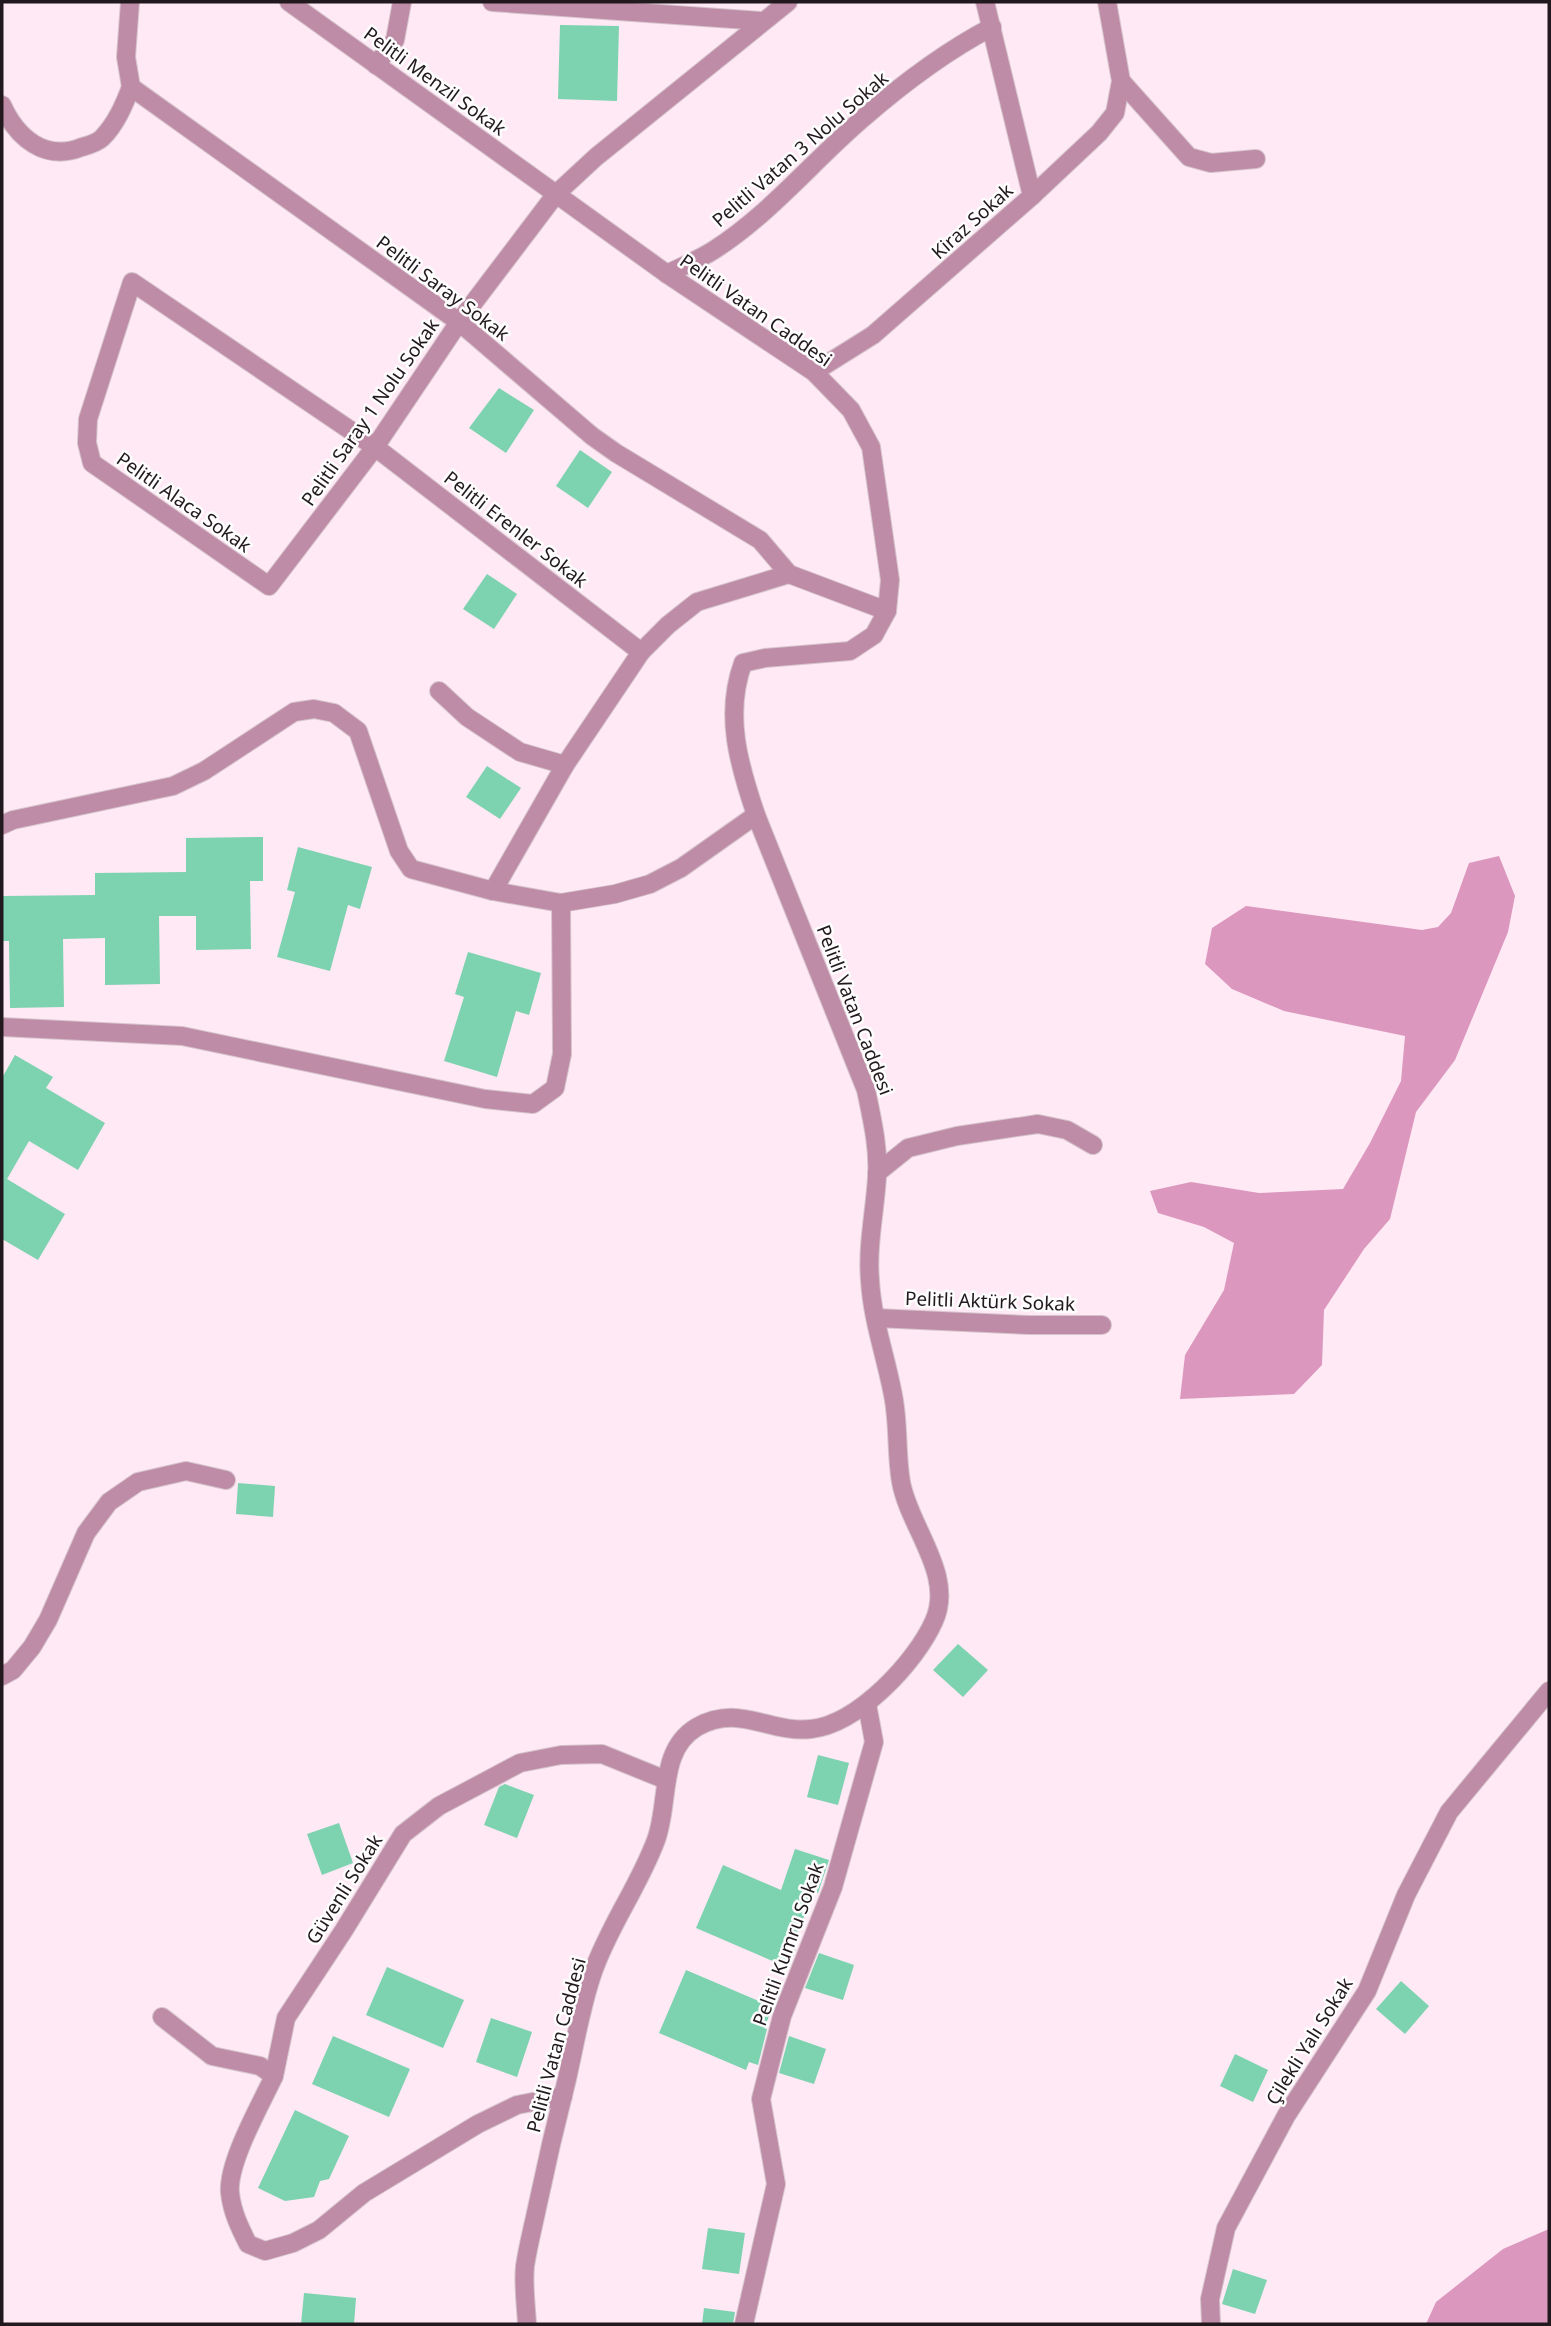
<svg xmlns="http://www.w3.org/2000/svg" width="1551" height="2326" viewBox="0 0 1551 2326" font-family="'Noto Sans',sans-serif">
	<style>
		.forest { fill: #dc97be }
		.building { fill: #7dd2b0 }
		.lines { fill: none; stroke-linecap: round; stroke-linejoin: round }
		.minor-casing { stroke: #d6c4cd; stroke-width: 20 }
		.minor { stroke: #be8ca7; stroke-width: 18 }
		.labels { text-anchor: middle; stroke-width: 5; stroke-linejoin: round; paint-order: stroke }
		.street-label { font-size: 19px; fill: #22191e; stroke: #fdfdfd }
	</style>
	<rect width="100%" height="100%" fill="#fee9f4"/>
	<g class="forest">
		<polygon points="1499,856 1515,896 1508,932 1455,1060 1416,1112 1390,1219 1364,1249 1324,1310 1322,1365 1294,1394 1180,1399 1185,1355 1224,1290 1234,1243 1204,1227 1158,1213 1150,1191 1191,1182 1259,1193 1343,1189 1370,1143 1401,1081 1405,1036 1284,1011 1232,989 1205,964 1212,928 1246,906 1422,930 1438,927 1451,913 1469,863"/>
		<polygon points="1549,2229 1549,2324 1426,2324 1436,2302 1503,2249"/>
	</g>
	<g class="building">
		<polygon points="560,25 619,26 617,101 558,99"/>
		<polygon points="499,388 534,410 506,453 469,428"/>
		<polygon points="580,450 612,472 588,508 556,486"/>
		<polygon points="487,574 517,594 494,629 463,609"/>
		<polygon points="487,766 521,788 500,819 466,797"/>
		<polygon points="263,837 263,881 250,881 251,949 196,950 196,916 159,916 160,984 105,985 105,938 63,939 64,1007 10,1008 9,941 2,941 2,896 95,895 95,873 186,872 186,838"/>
		<polygon points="298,847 372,867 360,909 348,905 330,971 277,957 295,892 287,890"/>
		<polygon points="468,952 541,973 529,1015 516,1011 497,1077 444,1061 464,997 455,994"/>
		<polygon points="15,1055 53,1077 46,1088 105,1123 78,1170 29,1141 7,1179 65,1214 38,1260 2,1239 2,1078"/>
		<polygon points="238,1483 275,1486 273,1517 236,1514"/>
		<polygon points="958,1644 988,1670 963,1697 933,1670"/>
		<polygon points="818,1755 849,1763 838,1805 807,1797"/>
		<polygon points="505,1784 534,1795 517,1838 484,1825 499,1787"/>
		<polygon points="339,1823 353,1863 322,1875 307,1834"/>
		<polygon points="795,1849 829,1860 818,1893 815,1892 792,1944 797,1946 789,1968 696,1928 723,1865 781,1890"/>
		<polygon points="819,1953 854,1965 843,2000 805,1988"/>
		<polygon points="387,1967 464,2000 443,2048 366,2015"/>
		<polygon points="686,1970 773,2007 764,2028 767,2029 758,2065 749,2062 746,2070 659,2033"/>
		<polygon points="1401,1981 1429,2006 1405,2034 1376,2009"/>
		<polygon points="491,2018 532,2032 517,2077 476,2062"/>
		<polygon points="333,2036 410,2069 389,2117 312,2084"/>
		<polygon points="789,2036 826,2049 814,2084 779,2073"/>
		<polygon points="1235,2054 1268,2070 1253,2102 1220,2086"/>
		<polygon points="295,2110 349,2136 329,2179 320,2181 314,2197 285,2201 258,2188"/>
		<polygon points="708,2228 745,2233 739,2274 702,2269"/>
		<polygon points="1233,2269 1267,2280 1255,2314 1222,2304"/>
		<polygon points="304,2293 356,2298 354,2324 301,2324"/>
		<polygon points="704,2308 735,2312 733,2324 702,2324"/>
	</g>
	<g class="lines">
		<g class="minor-casing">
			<g id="minor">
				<polyline points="130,2 126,57 131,87"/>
				<polyline points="289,2 556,194 459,322 375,447 269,586 92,463 87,443 88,419 132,282 375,447 641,652 565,765 493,891"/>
				<polyline points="492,2 761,21"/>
				<polyline points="376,65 395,40 402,2"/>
				<polyline points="1121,81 1189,157 1211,163 1256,159"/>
				<polyline points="131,87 459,322 592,436 616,453 760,540 789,574 887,611"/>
				<path d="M 2,105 C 17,138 45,162 82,147 C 89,145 97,143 102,138 C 116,124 124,105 131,87"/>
				<polyline points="1032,196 1099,133 1115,113 1121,81 1107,2"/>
				<path d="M 667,274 C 683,266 700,259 714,250 C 770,214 812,162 862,119 C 901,85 946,51 992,27"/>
				<polyline points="814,372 873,335 1032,196 985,2"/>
				<polyline points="641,652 668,625 697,602 789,574"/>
				<polyline points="439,691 467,717 520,752 565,765"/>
				<polyline points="2,825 13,820 173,786 204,771 294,712 314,709 334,713 358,731 399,851 411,869 493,891 561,903 615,894 650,884 681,868 756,815"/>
				<polyline points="2,1027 182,1036 485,1099 533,1104 555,1088 562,1054 561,903"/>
				<polyline points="877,1173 908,1148 957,1136 1038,1124 1067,1130 1093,1145"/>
				<polyline points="876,1318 1029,1325 1102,1325"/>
				<polyline points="2,1676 13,1670 32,1647 48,1620 86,1533 109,1502 138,1482 186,1471 226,1480"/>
				<path d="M 162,2017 L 212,2056 L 260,2066 L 274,2076 C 261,2104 227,2163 230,2193 C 232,2212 240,2228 248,2244 L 265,2251 L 293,2243 L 319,2230 L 364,2193 L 478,2124 L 517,2105 L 563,2096"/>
				<polyline points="274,2076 286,2018 344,1930 403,1834 439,1806 520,1763 561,1755 602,1754 666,1780"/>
				<path d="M 527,2324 C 526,2305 523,2284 525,2266 C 528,2246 533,2227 537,2208 C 546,2165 556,2122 567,2079 C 575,2044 581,2006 593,1972 C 609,1926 639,1886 656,1840 C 670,1802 658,1750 697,1727 C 739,1703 770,1734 811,1729 C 858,1724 916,1662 934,1621 C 955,1575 909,1527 901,1482 C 896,1454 899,1424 893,1395 C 886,1357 872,1319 870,1280 C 867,1246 875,1211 877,1177 C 879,1148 872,1119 866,1090 L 756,815 C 739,765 724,715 743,663 L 765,658 L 850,651 L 874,635 L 887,611 L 890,580 L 871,447 L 851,410 L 814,372 L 667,274 L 556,194 L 596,157 L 788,2"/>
				<polyline points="744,2324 776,2184 761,2099 782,2016 833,1887 874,1742 867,1704"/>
				<polyline points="1211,2324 1210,2299 1226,2228 1286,2116 1367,1991 1406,1895 1449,1812 1549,1691"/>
			</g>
		</g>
		<use href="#minor" class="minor"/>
	</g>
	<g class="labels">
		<g class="street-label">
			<text transform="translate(435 81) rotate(36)" y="7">Pelitli Menzil Sokak</text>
			<text transform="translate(800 149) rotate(-41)" y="7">Pelitli Vatan 3 Nolu Sokak</text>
			<text transform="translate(972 221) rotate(-42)" y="7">Kiraz Sokak</text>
			<text transform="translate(443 288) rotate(37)" y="7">Pelitli Saray Sokak</text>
			<text transform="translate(756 310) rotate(35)" y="7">Pelitli Vatan Caddesi</text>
			<text transform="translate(370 412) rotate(-55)" y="7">Pelitli Saray 1 Nolu Sokak</text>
			<text transform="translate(184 502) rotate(35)" y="7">Pelitli Alaca Sokak</text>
			<text transform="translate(516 529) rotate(38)" y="7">Pelitli Erenler Sokak</text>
			<text transform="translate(855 1010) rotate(69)" y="7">Pelitli Vatan Caddesi</text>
			<text transform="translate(990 1301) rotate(2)" y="7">Pelitli Aktürk Sokak</text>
			<text transform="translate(344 1889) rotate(-58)" y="7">Güvenli Sokak</text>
			<text transform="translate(788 1944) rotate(-70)" y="7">Pelitli Kumru Sokak</text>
			<text transform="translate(1309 2041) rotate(-58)" y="7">Çilekli Yalı Sokak</text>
			<text transform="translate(556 2045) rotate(-75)" y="7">Pelitli Vatan Caddesi</text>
		</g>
	</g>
	<rect width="1551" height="2326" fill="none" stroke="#22191e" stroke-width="7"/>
</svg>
